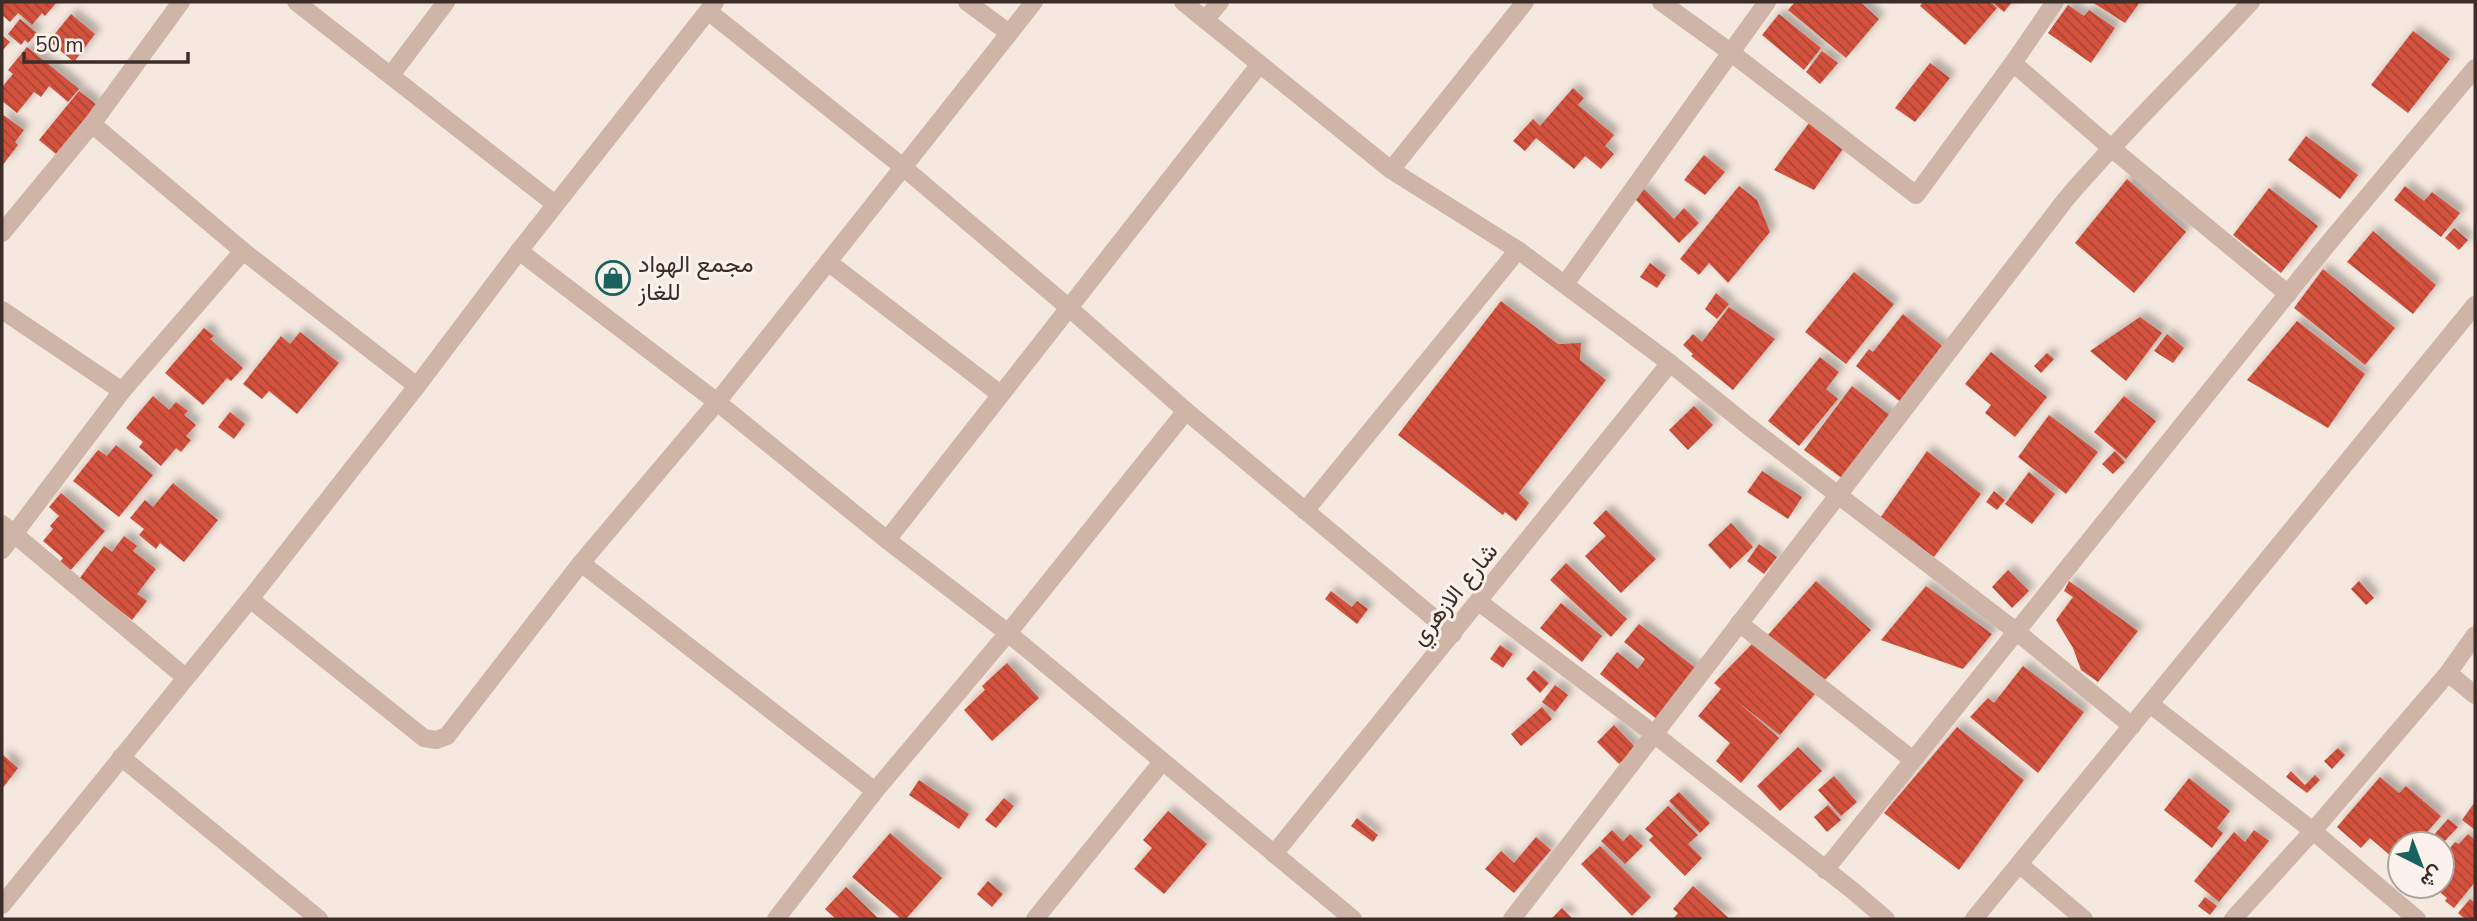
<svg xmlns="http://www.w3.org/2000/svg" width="2477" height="921" viewBox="0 0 2477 921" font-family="'Nunito Sans',Vazirmatn,sans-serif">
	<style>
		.building { fill: url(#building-back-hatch); filter: url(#shadow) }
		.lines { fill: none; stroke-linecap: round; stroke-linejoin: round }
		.minor { stroke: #cfb5a8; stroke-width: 18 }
		.tertiary { stroke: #cfb5a8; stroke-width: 18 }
		.labels { text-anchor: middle; stroke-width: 6; stroke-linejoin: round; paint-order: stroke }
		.poi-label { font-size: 24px; fill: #3c2d29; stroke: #fcf2eb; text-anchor: start }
		.street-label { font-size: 24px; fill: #3c2d29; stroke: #fcf2eb }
	</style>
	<defs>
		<pattern id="building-back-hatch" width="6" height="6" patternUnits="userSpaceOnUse" patternTransform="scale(1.75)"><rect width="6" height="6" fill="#d3513e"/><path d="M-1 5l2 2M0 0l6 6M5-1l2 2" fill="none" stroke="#ac4434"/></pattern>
		<filter id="shadow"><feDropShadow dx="6" dy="-6" stdDeviation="3.5" flood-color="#0004"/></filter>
	</defs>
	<rect width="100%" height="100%" fill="#f5e8de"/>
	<g class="building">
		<polygon points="2,2 57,2 45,16 42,13 32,25 18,13 10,22 2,15"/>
		<polygon points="1795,2 1860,2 1879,19 1846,58 1788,10"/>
		<polygon points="1923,2 1990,2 1997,8 1965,45 1920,6"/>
		<polygon points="1992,2 2012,2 2004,12"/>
		<polygon points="2092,2 2140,2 2125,23"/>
		<polygon points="2068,5 2084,16 2089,10 2115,28 2091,63 2048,33"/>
		<polygon points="71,14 95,34 74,62 49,41"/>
		<polygon points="1779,14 1821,48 1804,70 1762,35"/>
		<polygon points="20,19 37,33 28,43 25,40 21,45 8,34"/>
		<polygon points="2413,31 2450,59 2408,113 2371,85"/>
		<polygon points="2,35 10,42 2,51"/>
		<polygon points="27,47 79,89 68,102 49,86 41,97 34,92 17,113 2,101 2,87 13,74 8,70"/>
		<polygon points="1822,51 1838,63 1820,84 1806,72"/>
		<polygon points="1930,63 1950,78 1915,122 1895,108"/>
		<polygon points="1573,88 1584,98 1578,105 1614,135 1605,146 1614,154 1601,169 1585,156 1574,169 1536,138 1525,151 1513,141 1533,119 1540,126"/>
		<polygon points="79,91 97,105 56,154 39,140"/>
		<polygon points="2,114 24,130 15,142 18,145 2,166"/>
		<polygon points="1812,119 1845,146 1814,190 1774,170"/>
		<polygon points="2306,136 2358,175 2340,199 2288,160"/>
		<polygon points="1704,155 1725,172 1705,195 1684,180"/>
		<polygon points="2127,179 2186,232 2134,293 2075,243"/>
		<polygon points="1739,186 1757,200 1770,232 1728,283 1709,263 1699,275 1680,259"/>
		<polygon points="2405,186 2424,201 2432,192 2460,213 2441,237 2394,200"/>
		<polygon points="1643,188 1674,219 1684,208 1699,223 1679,243 1633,197"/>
		<polygon points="2269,188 2318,226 2281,273 2233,235"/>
		<polygon points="2454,228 2468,240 2459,250 2445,238"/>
		<polygon points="2373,231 2436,285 2413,314 2347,262"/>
		<polygon points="1650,263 1666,275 1657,288 1640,277"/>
		<polygon points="2323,269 2395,328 2365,365 2294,308"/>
		<polygon points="1854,272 1894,304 1846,364 1805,332"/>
		<polygon points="1716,293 1729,304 1717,319 1705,309"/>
		<polygon points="1501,301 1558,344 1581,343 1580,360 1606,380 1519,493 1529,503 1516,521 1505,512 1503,515 1398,435"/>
		<polygon points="1729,307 1775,339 1733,390 1691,356 1693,354 1683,345 1693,334 1702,342"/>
		<polygon points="1903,314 1947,350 1903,404 1856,366 1869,349 1873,352"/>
		<polygon points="2140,317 2162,333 2126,381 2090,351"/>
		<polygon points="2297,321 2365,374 2328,428 2247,380"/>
		<polygon points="204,328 214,336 210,339 243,368 231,381 227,378 203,405 165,373"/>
		<polygon points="300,332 339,363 297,414 269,391 262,399 243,384 281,336 290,344"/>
		<polygon points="2167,334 2184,348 2173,363 2154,351"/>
		<polygon points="1991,352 2047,397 2015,437 1985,413 1991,405 1965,384"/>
		<polygon points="2047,353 2054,359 2041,373 2034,366"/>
		<polygon points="1820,357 1839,372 1826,389 1838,399 1799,446 1768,421"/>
		<polygon points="1852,386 1895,419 1847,482 1804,450"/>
		<polygon points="153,396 169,410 176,402 188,411 184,415 196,425 186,436 191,440 181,452 176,448 161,466 139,447 143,442 126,428"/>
		<polygon points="2124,396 2156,421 2126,459 2094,432"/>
		<polygon points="1694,406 1713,425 1688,450 1669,430"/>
		<polygon points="230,412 245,424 234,439 218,427"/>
		<polygon points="2049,415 2098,452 2066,494 2018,457"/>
		<polygon points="116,445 153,475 119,517 73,481 98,450 107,456"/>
		<polygon points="1927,451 1981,494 1934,557 1878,521"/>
		<polygon points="2115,451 2125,462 2113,474 2102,464"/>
		<polygon points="1762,471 1802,497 1788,519 1747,492"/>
		<polygon points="2029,472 2055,494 2032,524 2005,504"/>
		<polygon points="173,483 218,520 184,562 160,543 156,549 139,535 144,529 130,518 145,500 153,507"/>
		<polygon points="1994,491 2005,500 1997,510 1986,502"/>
		<polygon points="61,493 105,531 69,572 59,563 63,558 43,541 53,529 50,526 59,516 49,507"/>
		<polygon points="1606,510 1656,559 1621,593 1585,556 1606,536 1593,523"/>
		<polygon points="1731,523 1753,547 1730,569 1708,545"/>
		<polygon points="124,536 137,546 133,551 156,569 137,594 147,601 132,620 79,579 104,546 112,552"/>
		<polygon points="1759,544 1777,557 1764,574 1747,561"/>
		<polygon points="1566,563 1627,619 1611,637 1550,580"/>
		<polygon points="2008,570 2029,591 2012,608 1992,587"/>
		<polygon points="1816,581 1871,630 1824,681 1767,636"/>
		<polygon points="2069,581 2138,631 2098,682 2081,670 2073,648 2056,620 2073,597 2064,591"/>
		<polygon points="2359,581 2374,598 2366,605 2351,589"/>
		<polygon points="1926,586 1992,634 1963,669 1881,640"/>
		<polygon points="1331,591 1352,607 1357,601 1368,609 1357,624 1325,599"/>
		<polygon points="1561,603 1602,636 1582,662 1540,628"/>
		<polygon points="1639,624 1698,670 1658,720 1600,674 1617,652 1638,669 1645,659 1624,642"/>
		<polygon points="1753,643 1815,694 1780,735 1738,702 1779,738 1741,783 1716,761 1730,743 1698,716 1721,689 1714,683"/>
		<polygon points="1500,645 1513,654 1503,668 1490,659"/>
		<polygon points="1007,663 1039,698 992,741 964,710 985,690 982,686"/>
		<polygon points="2023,666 2084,712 2038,773 1970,717 1988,698 1994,703"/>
		<polygon points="1534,670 1549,683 1540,693 1526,679"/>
		<polygon points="1555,685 1568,695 1555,712 1542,702"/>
		<polygon points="1542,707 1552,719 1521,746 1511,734"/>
		<polygon points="1614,725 1636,748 1619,764 1597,742"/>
		<polygon points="1957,727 2024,780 1959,870 1884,813"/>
		<polygon points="1798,747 1822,771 1780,811 1757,786"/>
		<polygon points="2338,748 2345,755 2332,769 2324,761"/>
		<polygon points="2,754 18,768 2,789"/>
		<polygon points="2291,771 2305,785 2315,775 2320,780 2307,793 2286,777"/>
		<polygon points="1834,776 1857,802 1841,816 1818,790"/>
		<polygon points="2380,777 2399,793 2406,786 2441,816 2417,844 2400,844 2400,864 2370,838 2361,848 2337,827"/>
		<polygon points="2189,778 2230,811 2217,828 2223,833 2212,848 2164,810"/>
		<polygon points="919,780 969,814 959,829 909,795"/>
		<polygon points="1679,792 1710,823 1700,833 1669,801"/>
		<polygon points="1004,798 1014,806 996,828 985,820"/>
		<polygon points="2475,802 2475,830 2462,820"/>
		<polygon points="1828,805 1841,820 1827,832 1814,817"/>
		<polygon points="1668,806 1698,835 1688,844 1702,858 1685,876 1649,840 1653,836 1645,829"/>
		<polygon points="1168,811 1207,844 1164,894 1134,869 1152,848 1143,840"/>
		<polygon points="1357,818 1378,835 1373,842 1351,826"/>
		<polygon points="2448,819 2458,827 2442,844 2437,844 2431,838"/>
		<polygon points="1612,830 1623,841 1630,834 1643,846 1625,864 1601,841"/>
		<polygon points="2254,830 2269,841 2219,902 2194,881 2234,832 2245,842"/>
		<polygon points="890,833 942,878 906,919 901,919 852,877"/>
		<polygon points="2468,834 2475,840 2475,882 2454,908 2445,901 2447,898 2432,886 2442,886 2442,858 2455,842 2459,844"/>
		<polygon points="1536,837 1551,850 1514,893 1485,869 1501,851 1514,863"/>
		<polygon points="1600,846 1651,897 1632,916 1581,864"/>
		<polygon points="988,881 1003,894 992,907 977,894"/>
		<polygon points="1693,886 1730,919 1673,919 1678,913 1673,909"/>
		<polygon points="846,887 879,919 836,919 825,909"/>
		<polygon points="2205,897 2217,906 2210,915 2198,906"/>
		<polygon points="2470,899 2475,903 2475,919 2465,919 2458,913"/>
		<polygon points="1562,908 1573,919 1551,919"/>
	</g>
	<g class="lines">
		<g class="minor">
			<polyline points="296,2 555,204"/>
			<polyline points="967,2 1009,33"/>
			<polyline points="1183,2 1391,170 1518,250 1670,363 1748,426 2017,632 2132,726"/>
			<polyline points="1661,2 1729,51 1916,195 2013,63 2055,2"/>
			<polyline points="708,11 903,167 1068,307 1186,411 1453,634"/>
			<polyline points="1205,20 1220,2"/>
			<polyline points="2013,63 2110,147 2288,294"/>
			<polyline points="391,75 446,2"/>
			<polyline points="92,124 243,251 417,386"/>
			<polyline points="1391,170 1525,2"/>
			<polyline points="2,233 92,124 181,2"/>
			<polyline points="519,251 717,402 887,540 1008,633 1353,919"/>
			<polyline points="828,262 1000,394"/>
			<polyline points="1565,284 1767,2"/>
			<polyline points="2,310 122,391"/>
			<polyline points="1305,511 1518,250"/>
			<polyline points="2,524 185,677"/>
			<polyline points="887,540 1260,64"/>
			<polyline points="2,550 122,391 243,251"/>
			<polyline points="581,563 875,791"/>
			<polyline points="250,599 424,738 436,740 447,736 581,563 717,402 1034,2"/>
			<polyline points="1479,602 1654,734 1852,890 1886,919"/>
			<polyline points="1739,623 1913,760"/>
			<polyline points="2448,673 2475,695"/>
			<polyline points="2150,704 2313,831 2417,919"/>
			<polyline points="121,757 319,919"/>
			<polyline points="1274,854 1670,363"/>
			<polyline points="2019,864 2084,919"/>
			<polyline points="1825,870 2322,251 2475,68"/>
			<polyline points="776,919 875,791 1008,633 1186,411"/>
			<polyline points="1035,919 1162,762"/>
			<path d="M 1512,919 L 2066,199 C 2125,130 2190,68 2251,2"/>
			<polyline points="2233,919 2313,831 2448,673 2475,635"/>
		</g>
		<g class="tertiary">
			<polyline points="2,905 250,599 417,386 519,251 715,2"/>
			<polyline points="1974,919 2475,305"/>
		</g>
	</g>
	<defs>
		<g id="shop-ring" transform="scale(1.75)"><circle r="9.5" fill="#fcf2eb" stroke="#19635f" stroke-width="1.5"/><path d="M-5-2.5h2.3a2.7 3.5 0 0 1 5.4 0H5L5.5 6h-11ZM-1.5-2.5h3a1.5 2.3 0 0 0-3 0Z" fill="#19635f"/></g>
	</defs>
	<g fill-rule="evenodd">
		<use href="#shop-ring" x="613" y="278"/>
	</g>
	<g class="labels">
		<g class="poi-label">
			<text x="638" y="272">مجمع الهواد<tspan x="638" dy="28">للغاز</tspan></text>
		</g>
		<g class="street-label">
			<text transform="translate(1454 594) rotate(-51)" y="8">شارع الازهري</text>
		</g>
	</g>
	<rect width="2477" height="921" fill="none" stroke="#3c2d29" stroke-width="7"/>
	<g transform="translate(2421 865) rotate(138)"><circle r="33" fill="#fcf2eb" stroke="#afa39d" stroke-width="2"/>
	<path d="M0-5L12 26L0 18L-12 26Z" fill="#19635f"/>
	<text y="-10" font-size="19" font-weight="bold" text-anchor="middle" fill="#3c2d29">ش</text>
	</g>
	<path d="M24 52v10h164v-10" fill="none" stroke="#3c2d29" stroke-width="3.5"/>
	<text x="35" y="52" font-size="21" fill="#3c2d29" stroke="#fcf2eb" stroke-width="5" paint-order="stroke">50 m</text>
</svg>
